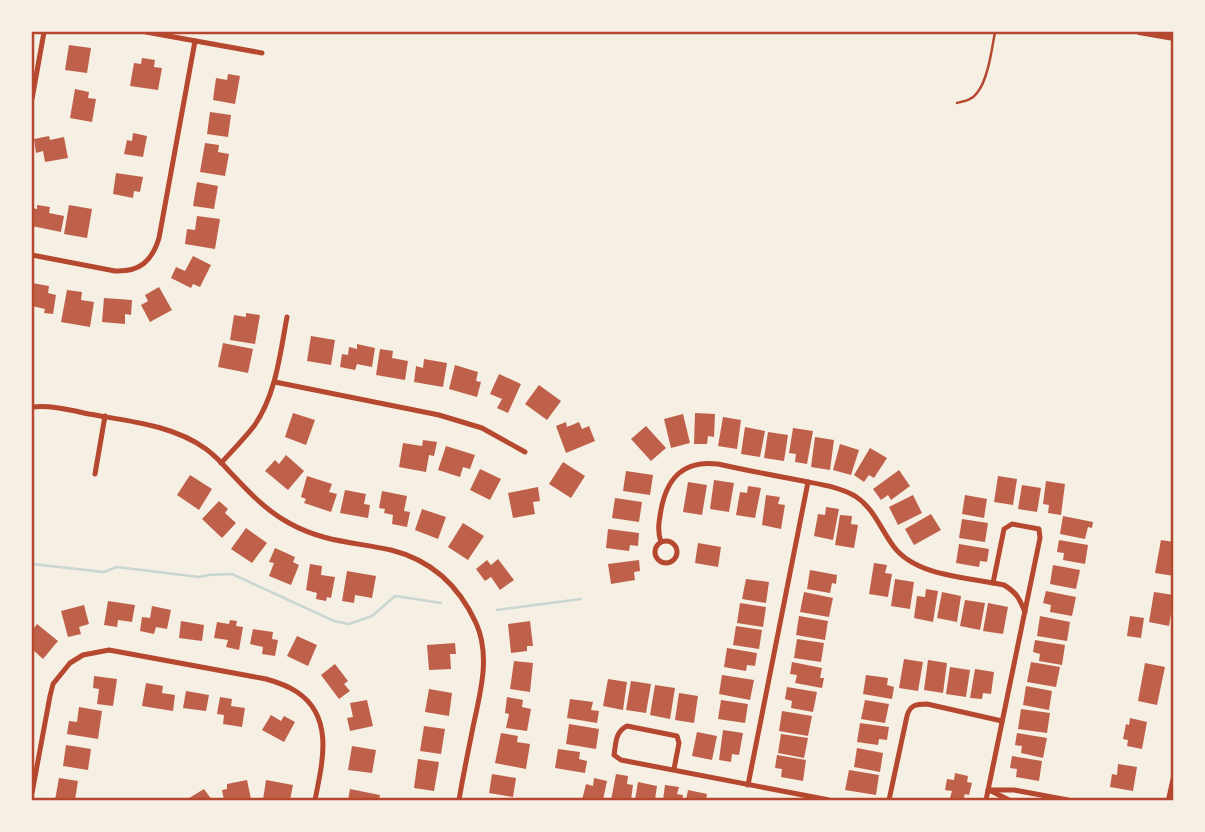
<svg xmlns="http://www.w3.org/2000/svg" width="1205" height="832" viewBox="0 0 1205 832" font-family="'Roboto Serif',serif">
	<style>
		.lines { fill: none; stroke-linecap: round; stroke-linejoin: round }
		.stream { stroke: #c9d6d2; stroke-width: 2.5 }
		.building { fill: #bf614a }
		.service { stroke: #b5482f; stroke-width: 2.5 }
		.minor { stroke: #b5482f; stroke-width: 5 }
		.tertiary { stroke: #b5482f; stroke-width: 6 }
		.neatline { fill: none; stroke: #b5482f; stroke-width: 2.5 }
	</style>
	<rect width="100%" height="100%" fill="#f6efe4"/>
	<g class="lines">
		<g class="stream">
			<polyline points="32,564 104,572 117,567 199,577 209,575 232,574 334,621 349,624 372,616 395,596 441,603"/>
			<polyline points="497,610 581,599"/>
		</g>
	</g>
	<g class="building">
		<polygon points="69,45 91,48 87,73 65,70"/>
		<polygon points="142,58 155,60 154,67 162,68 158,90 130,86 134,63 141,64"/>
		<polygon points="228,74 240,76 235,104 213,100 216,78 227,80"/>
		<polygon points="75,89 89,92 88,98 96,99 92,122 70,118"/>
		<polygon points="210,112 231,115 228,137 207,134"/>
		<polygon points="133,133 147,136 143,157 124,154 127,140 132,141"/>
		<polygon points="49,136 50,140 64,137 68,158 45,162 43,151 36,153 34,139"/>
		<polygon points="205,143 219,145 218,152 229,154 225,176 200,172"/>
		<polygon points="116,173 143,177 140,192 134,191 133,198 113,194"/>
		<polygon points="197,182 218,186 214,209 193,206"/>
		<polygon points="37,205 50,207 49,213 64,216 61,232 32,226 32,208 37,209"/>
		<polygon points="69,205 92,209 87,238 64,234"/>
		<polygon points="197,216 220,219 215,249 185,244 187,229 195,230"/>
		<polygon points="193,256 211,265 200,287 193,284 191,288 171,278 176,267 185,271"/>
		<polygon points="32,283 49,286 48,293 56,295 53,314 44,313 45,309 32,306"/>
		<polygon points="159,287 172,310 150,322 141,305 148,301 145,295"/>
		<polygon points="67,290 82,292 81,300 94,302 90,327 61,322"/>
		<polygon points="104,298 132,300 131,315 125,314 125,324 102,322"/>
		<polygon points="246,313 260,315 255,344 230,340 234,315 246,317"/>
		<polygon points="311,336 335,340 331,365 307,361"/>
		<polygon points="223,343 253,349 248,373 218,367"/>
		<polygon points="357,344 375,348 372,367 357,364 355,370 340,367 342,354 348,355 349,347 357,349"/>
		<polygon points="380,349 393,351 392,358 408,361 405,380 376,375"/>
		<polygon points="424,359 447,363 443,387 414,382 416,366 423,368"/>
		<polygon points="455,365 478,372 476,381 481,382 477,397 449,389"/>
		<polygon points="499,374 521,384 508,413 497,408 502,399 490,394"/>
		<polygon points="539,385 561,401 547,420 525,404"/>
		<polygon points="293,413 315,420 306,445 285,437"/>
		<polygon points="695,413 715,414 714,437 708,436 707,444 694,444"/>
		<polygon points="683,414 690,443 671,448 664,419"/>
		<polygon points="723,417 741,420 737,449 718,446"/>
		<polygon points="566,422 567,427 579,422 582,429 589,426 595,441 566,453 556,426"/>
		<polygon points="646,426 666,448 651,461 631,439"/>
		<polygon points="745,427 765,431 760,457 741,454"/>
		<polygon points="793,428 813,431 807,464 795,462 796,454 789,453"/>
		<polygon points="768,432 788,435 784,461 764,458"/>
		<polygon points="815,437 834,440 830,470 811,467"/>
		<polygon points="423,440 437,442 434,456 429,455 426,472 399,467 403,443 422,446"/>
		<polygon points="840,444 859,450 851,475 833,470"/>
		<polygon points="446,446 475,455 470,469 463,467 460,477 438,470"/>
		<polygon points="870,448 887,458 874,478 869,475 864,482 854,475"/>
		<polygon points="286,455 304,471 288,490 265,471 275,460 279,464"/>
		<polygon points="563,462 585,476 571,498 549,484"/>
		<polygon points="480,469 501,479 490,500 470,490"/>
		<polygon points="899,470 910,486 891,500 888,495 881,500 873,489"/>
		<polygon points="626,471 653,475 650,495 623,491"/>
		<polygon points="190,475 212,489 199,510 177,495"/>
		<polygon points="307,476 332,484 329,492 337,494 331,512 304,503 306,499 301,497"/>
		<polygon points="998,476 1017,479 1013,505 994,502"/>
		<polygon points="714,480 734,483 729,512 710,509"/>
		<polygon points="1046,481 1065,484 1061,515 1048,513 1049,505 1043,504"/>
		<polygon points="688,482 707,485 702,515 683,512"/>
		<polygon points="1022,485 1041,488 1037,512 1018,509"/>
		<polygon points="748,486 761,488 755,518 736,515 740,492 747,493"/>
		<polygon points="538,487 540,501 533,502 535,514 513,518 508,493"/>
		<polygon points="345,490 366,494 364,504 370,505 368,518 340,513"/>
		<polygon points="382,491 407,496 404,511 410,512 407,527 392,524 393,515 384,513 385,509 379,508"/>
		<polygon points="766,495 780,497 778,504 785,505 781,529 762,525"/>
		<polygon points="913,495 922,513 898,525 889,507"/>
		<polygon points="965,495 987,499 984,518 962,514"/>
		<polygon points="615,498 642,502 639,522 612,518"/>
		<polygon points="219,501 228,509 225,513 236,523 222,538 202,519"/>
		<polygon points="826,507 839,509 833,540 814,536 818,514 825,515"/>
		<polygon points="422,509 446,517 438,539 415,530"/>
		<polygon points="931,514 941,530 914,545 905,529"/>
		<polygon points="840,515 852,516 851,524 858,525 854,548 835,545"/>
		<polygon points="1063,516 1093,522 1092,528 1088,527 1085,539 1060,534"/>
		<polygon points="962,519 988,523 985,542 959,538"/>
		<polygon points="463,523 484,536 468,560 448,547"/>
		<polygon points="246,528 267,543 252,563 231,549"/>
		<polygon points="608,529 639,533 638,546 630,545 629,551 606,548"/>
		<polygon points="1059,540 1088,545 1085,564 1063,560 1064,553 1057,552"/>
		<polygon points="1161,540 1174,542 1174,576 1155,573"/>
		<polygon points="698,543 721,547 718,567 695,563"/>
		<polygon points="959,544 989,549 987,562 980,561 979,567 956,563"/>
		<polygon points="275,548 295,557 293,562 299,565 291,585 269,576 274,563 269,562"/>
		<polygon points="498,559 514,580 500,590 491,577 485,581 476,569 487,560 491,565"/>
		<polygon points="639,560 640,571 634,572 635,580 611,584 608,564"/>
		<polygon points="874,563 887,565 885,573 892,574 888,597 869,594"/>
		<polygon points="310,564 322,566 321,575 335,577 331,598 327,597 326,601 316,599 317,593 306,590"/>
		<polygon points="1053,565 1080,570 1076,589 1050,584"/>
		<polygon points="810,570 837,575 836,584 832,583 830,593 807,589"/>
		<polygon points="347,571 376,576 372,598 355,595 354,603 342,601"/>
		<polygon points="746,579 769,582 766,603 742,599"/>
		<polygon points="895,579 914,582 910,609 891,606"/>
		<polygon points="926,589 938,591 933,622 914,618 917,596 925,597"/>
		<polygon points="1046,591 1076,597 1072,616 1050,612 1051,605 1043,603"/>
		<polygon points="804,592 833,598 829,617 800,612"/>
		<polygon points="942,592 961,596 957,622 937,618"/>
		<polygon points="1154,592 1174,595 1169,626 1149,622"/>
		<polygon points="965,600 985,603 980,630 960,626"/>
		<polygon points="108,601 135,605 132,622 118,620 117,627 104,625"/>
		<polygon points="740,603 766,607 763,627 737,623"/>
		<polygon points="988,603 1008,607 1003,634 983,631"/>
		<polygon points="84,605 89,624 79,627 81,634 68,637 61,611"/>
		<polygon points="152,606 171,610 167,629 156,627 154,634 140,631 142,617 150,618"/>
		<polygon points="799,616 828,621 825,640 796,635"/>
		<polygon points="1040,616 1070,622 1067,641 1037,636"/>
		<polygon points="1130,616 1144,618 1141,638 1127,636"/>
		<polygon points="230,620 237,621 236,626 243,627 239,650 226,647 228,640 214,638 217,622 229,624"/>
		<polygon points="181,621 204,625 202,641 179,638"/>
		<polygon points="530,621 533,646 527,646 527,651 511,653 508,624"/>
		<polygon points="37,624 58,641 43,659 32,649 32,631"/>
		<polygon points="736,626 762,630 759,649 733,645"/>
		<polygon points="253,629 273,632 272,639 278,640 275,656 262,654 263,647 250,644"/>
		<polygon points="297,636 317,645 308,666 287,656"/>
		<polygon points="797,639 824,643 821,662 794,658"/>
		<polygon points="1035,640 1065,645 1062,665 1039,661 1040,654 1033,652"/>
		<polygon points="455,643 456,654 450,654 451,669 429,670 427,645"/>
		<polygon points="727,648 757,653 755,666 747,665 746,671 724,667"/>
		<polygon points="904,659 923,662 918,691 899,688"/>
		<polygon points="928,660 947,663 943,693 924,690"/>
		<polygon points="514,661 533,663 530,692 510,689"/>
		<polygon points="792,662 822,668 820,678 824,678 822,688 795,683 797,675 790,674"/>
		<polygon points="1031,662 1060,667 1056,687 1027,682"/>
		<polygon points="1145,663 1165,667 1157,705 1138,701"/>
		<polygon points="335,664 348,681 344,684 350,691 339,699 321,675"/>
		<polygon points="950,667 970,670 966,697 946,694"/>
		<polygon points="975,669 994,672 991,694 983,693 982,699 970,698"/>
		<polygon points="722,675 754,680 750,700 719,694"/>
		<polygon points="866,675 888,678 887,685 894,687 892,699 863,694"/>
		<polygon points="94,676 117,679 113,706 97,704 99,689 93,688"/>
		<polygon points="608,679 627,682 623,710 603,706"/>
		<polygon points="631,681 651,684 646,713 626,710"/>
		<polygon points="146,683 163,686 162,693 175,695 173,711 142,706"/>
		<polygon points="655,685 675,688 670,719 650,715"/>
		<polygon points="1026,686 1052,691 1049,710 1023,705"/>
		<polygon points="787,687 817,692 813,712 791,708 792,701 785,699"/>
		<polygon points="429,689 452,693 449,716 425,712"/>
		<polygon points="186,691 209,695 206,711 183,708"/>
		<polygon points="679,693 698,696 694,723 675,720"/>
		<polygon points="220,697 232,699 231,706 245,708 242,727 223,724 224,715 217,714"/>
		<polygon points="507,697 523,700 522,707 531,709 527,731 506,728 509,714 505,713"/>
		<polygon points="570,699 593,702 591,710 599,711 597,723 567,718"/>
		<polygon points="367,700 373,726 350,731 347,718 353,717 350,703"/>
		<polygon points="721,700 748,704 745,723 718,719"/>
		<polygon points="865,700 889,704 885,723 861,719"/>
		<polygon points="79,707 102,711 98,739 67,734 69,721 77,722"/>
		<polygon points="1021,709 1050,713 1047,733 1018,729"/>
		<polygon points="782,711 812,716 808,736 779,731"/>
		<polygon points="271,715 281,721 284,716 295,722 284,742 262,730"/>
		<polygon points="1130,718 1147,722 1142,749 1127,746 1128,740 1123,739 1126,724 1129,725"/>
		<polygon points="860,723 889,727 887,740 879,739 878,745 857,742"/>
		<polygon points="569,724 599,729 596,749 566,744"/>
		<polygon points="424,726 445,729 441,754 420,751"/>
		<polygon points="723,730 743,733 739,755 732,754 731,762 719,760"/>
		<polygon points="697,732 717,736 712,760 692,756"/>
		<polygon points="501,733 518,736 517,742 530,744 526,769 495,763"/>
		<polygon points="1017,733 1047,738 1043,758 1021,753 1022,746 1015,745"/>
		<polygon points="781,734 808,738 804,758 778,753"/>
		<polygon points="66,745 91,749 88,770 63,766"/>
		<polygon points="352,746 376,750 372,773 348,770"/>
		<polygon points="857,748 883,753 880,772 854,767"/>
		<polygon points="558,749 580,752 579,759 587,761 585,773 555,768"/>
		<polygon points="777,755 806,760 803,781 781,777 782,769 775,768"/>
		<polygon points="1012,756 1042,761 1039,781 1016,777 1017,769 1010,768"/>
		<polygon points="418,759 439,762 434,791 414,788"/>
		<polygon points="1118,764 1137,767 1133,791 1110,787 1112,774 1117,775"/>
		<polygon points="849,770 879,775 876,795 845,790"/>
		<polygon points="955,773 968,776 967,782 972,783 969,795 965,794 963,800 950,798 952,791 945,790 947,779 954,780"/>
		<polygon points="492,774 516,778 513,797 489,793"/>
		<polygon points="616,774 628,776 627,784 633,785 631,800 611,800"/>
		<polygon points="59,778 78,781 75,800 55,800"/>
		<polygon points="594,778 607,781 603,800 582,800 586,784 593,786"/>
		<polygon points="247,780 251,799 224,800 222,790 227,789 227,784"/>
		<polygon points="266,780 293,785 290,800 275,799 263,800"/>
		<polygon points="638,782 657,786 655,800 635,800"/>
		<polygon points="665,785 679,787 677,794 683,795 682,800 663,800"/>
		<polygon points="204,789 212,800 186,800"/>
		<polygon points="350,789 380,795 379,800 348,800"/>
		<polygon points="688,790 707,794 706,800 686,800"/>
	</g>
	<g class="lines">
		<path class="service" d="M 957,103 C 965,101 972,100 977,93 C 988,80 992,48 995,32"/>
		<g class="minor">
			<polyline points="146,32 262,53"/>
			<polyline points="32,99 44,32"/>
			<path d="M 32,255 L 115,271 C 140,272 152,261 159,238 L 195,41"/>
			<polyline points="275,382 439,415 482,428 525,452"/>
			<path d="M 32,407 C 51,405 70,410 89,414 C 128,421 173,425 206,449 C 214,455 222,463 229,471 C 247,490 265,510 289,523 C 323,542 354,542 391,550 C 431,560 459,586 476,623 C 491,656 480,694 473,727 C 468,752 463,776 459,800"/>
			<path d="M 221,463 C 232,451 244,439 254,426 C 276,395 280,354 287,317"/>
			<polyline points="95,474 105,416"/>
			<circle cx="666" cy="552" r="11"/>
			<path d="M 661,542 C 657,531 659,521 661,510 C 667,477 684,460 718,464 C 745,470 771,475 798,480 C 817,484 838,486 855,496 C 874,508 881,530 894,547 C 917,577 969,577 1004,585 C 1017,593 1019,598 1025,612"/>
			<path d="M 674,769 L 679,743 L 677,736 L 627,726 C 615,732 616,743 614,755 L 621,760 L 829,800"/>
			<polyline points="748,785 808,482"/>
			<polyline points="988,790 1014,790 1068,800"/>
			<polyline points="991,791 1009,800"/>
			<path d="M 32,793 L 50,696 L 53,684 L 70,663 L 83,655 L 109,650 L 266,679 C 277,682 288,686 297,692 C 335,717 322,764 315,800"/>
			<path d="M 889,800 L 907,716 C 910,705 916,704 927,704 L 1002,721"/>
			<polyline points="986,800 1040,538 1039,529 1012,524 1004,529 993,583"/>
		</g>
		<g class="tertiary">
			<polyline points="1139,32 1174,38"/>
			<polyline points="1169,800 1174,777"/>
		</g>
	</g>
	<rect width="1205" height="832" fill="none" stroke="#f6efe4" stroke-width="66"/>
	<rect x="33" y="33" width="1139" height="766" class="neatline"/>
</svg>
